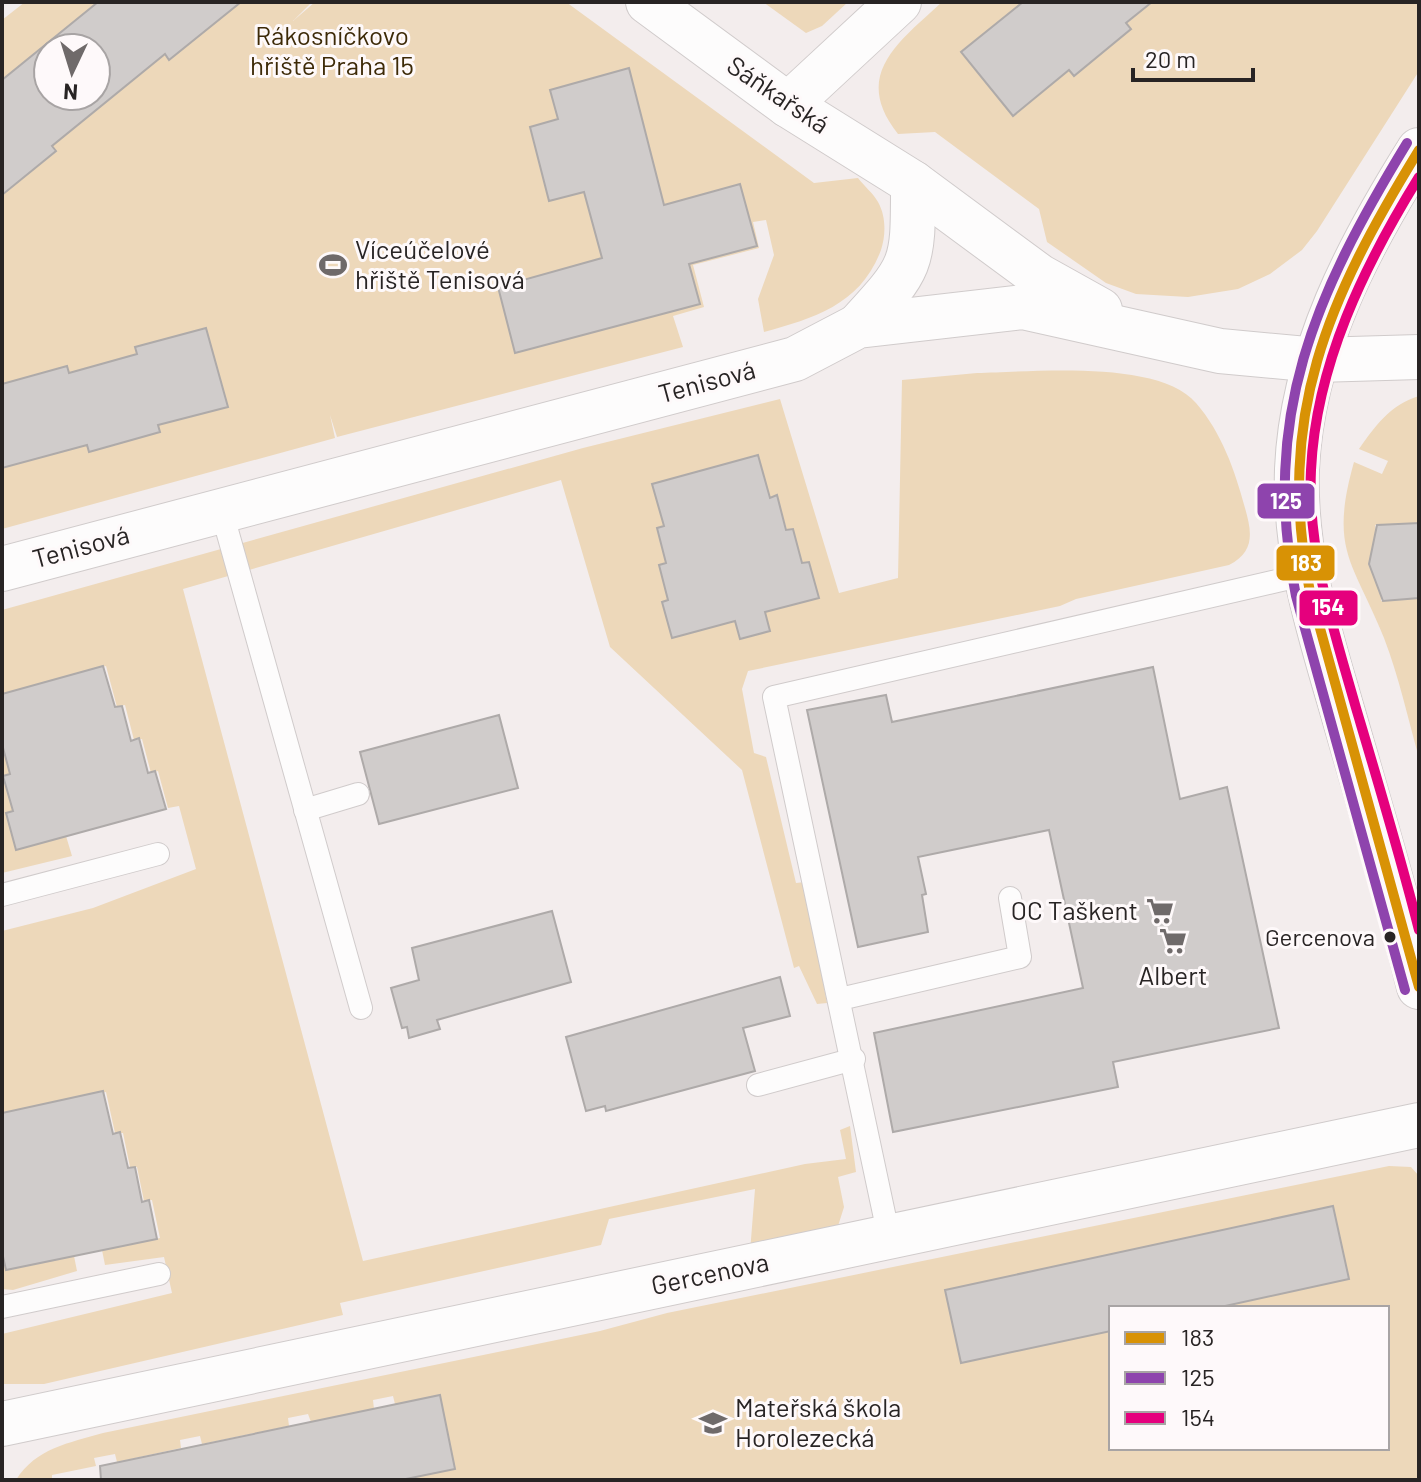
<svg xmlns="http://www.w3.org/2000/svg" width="1421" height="1482" viewBox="0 0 1421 1482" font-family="Barlow,sans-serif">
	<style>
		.green { fill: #edd8ba; fill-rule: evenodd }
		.building { fill: #d0cccb; stroke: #aeaaa9; stroke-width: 2; fill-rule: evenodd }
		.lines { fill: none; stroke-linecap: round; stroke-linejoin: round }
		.service-casing { stroke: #d0cbcb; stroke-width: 24 }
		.minor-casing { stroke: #d0cbcb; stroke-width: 46 }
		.tertiary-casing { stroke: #d0cbcb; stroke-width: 46 }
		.service { stroke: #fdfcfc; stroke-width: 22 }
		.minor { stroke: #fdfcfc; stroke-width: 44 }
		.tertiary { stroke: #fdfcfc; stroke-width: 44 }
		.bus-1-casing { stroke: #fef9fa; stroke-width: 16 }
		.bus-2-casing { stroke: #fef9fa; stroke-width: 16 }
		.bus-3-casing { stroke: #fef9fa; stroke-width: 16 }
		.bus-1 { stroke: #d89205; stroke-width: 10 }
		.bus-2 { stroke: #8e44ad; stroke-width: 10 }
		.bus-3 { stroke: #e5007d; stroke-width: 10 }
		.bus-dot { fill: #282424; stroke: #fef9fa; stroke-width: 3 }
		.labels { text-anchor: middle; stroke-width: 6; stroke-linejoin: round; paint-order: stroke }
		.bus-label { font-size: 24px; fill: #282424; stroke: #fef9fa; text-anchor: end }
		.park-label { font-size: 26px; fill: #3d2a07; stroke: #fef9fa }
		.street-label { font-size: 26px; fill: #282424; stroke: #fef9fa }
		.poi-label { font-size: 26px; fill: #282424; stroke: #fef9fa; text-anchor: start }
		.line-badge { stroke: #fef9fa; stroke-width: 3 }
		.badge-label { font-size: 22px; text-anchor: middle; font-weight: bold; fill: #fff }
	</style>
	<rect width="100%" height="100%" fill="#f3eded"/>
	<g class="green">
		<polygon points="25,2 98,2 2,80 2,20"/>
		<path d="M 229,2 L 312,2 L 293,21 L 315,2 L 566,2 L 814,183 L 858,178 C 864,186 873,193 878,202 C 886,216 886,235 881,250 C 861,304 815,318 764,332 L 758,299 L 774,255 L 766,220 L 753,222 L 759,248 L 693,265 L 704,307 L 673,316 L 683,347 L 337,437 L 330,415 L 335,438 L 2,529 L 2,468 L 87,445 L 89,452 L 159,432 L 158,425 L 227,406 L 206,328 L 136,347 L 137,354 L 69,373 L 66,366 L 2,384 L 2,195 L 56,152 L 52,146 L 164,54 L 170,59 L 226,14 ZM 629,69 L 671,232 L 689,264 L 700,304 L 516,353 L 498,287 L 602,258 L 584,192 L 549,201 L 530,128 L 558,119 L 551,90 Z"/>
		<polygon points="763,2 848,2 822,26 806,33"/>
		<path d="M 942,2 L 1035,2 L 1018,6 L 961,52 L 1013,116 L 1069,70 L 1074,76 L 1130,30 L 1126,24 L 1152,2 L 1419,2 L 1419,71 L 1317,231 L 1302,250 L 1270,274 L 1238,289 L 1188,297 L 1136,294 L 1106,283 L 1047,242 L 1039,209 L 935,132 L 898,134 C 851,75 899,42 942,2 Z"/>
		<path d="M 977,373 C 1031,372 1159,359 1196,403 C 1222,433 1235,471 1245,508 C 1252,532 1255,552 1229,565 L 1076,599 L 1060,606 L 748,671 L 742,689 L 754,753 L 766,757 L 796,883 L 805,882 L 827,1003 L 817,1004 L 799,966 L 794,968 L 742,770 L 610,647 L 561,480 L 183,589 L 363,1261 L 805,1164 L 846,1159 L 840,1130 L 850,1126 L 856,1172 L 838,1177 L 844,1207 L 838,1226 L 750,1252 L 755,1189 L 609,1219 L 601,1245 L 340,1303 L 343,1315 L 44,1384 L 2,1384 L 2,1334 L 172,1293 L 164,1257 L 105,1265 L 102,1250 L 160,1238 L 152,1200 L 144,1201 L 137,1167 L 130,1167 L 123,1133 L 115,1133 L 106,1092 L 2,1113 L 2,931 L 93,908 L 196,869 L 179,806 L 168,808 L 158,771 L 151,773 L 142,739 L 134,740 L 125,705 L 117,707 L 106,666 L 2,694 L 2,610 L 583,448 L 780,399 L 839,593 L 898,578 L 902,380 ZM 776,496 L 787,530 L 793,529 L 802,563 L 809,562 L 819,598 L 765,612 L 770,631 L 740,639 L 735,621 L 673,637 L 662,602 L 668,600 L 666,563 L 657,529 Z"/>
		<path d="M 1419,396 L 1419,523 L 1375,525 L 1380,552 L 1371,553 L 1372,573 L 1381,573 L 1381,601 L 1419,598 L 1419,758 C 1408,719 1399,677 1384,638 C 1353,561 1329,551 1354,462 L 1382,474 L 1388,461 L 1359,449 C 1375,426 1391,404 1419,396 Z"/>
		<polygon points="2,706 16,811 9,813 66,836 72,856 2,873"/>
		<path d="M 1389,1166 L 1411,1167 L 1419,1176 L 1419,1480 L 401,1480 L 455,1469 L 440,1395 L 395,1404 L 393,1396 L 373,1400 L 374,1409 L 311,1422 L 308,1414 L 288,1418 L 289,1426 L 202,1444 L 200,1436 L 180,1440 L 181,1448 L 117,1462 L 115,1454 L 94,1458 L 96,1466 L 52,1475 L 52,1480 L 16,1480 C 36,1448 69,1443 103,1433 L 600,1331 L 667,1313 ZM 1333,1206 L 1349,1279 L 1216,1308 L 1387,1308 L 1387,1448 L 1111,1448 L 1111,1331 L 946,1290 Z"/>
		<polygon points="2,1240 9,1270 74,1256 77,1271 13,1290 2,1289"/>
	</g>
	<g class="building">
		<path d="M 98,2 L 241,2 L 169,60 L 165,54 L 52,146 L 56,151 L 2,195 L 2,80 ZM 48,48 L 96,48 L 96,96 L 48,96 Z"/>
		<polygon points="1023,2 1152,2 1126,23 1131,29 1074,76 1069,70 1013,116 961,52"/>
		<polygon points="629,68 664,205 740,184 757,246 689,264 700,304 515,353 498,287 602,258 584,192 549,201 530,127 558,119 550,90"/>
		<polygon points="206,328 228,407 158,425 160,432 89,452 87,445 2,468 2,384 67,366 69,373 137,354 135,347"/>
		<polygon points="758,455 770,498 777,495 786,530 793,529 802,563 809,562 819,598 765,612 770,631 740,639 735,621 672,638 662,602 668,600 659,565 666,563 657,528 664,526 652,484"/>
		<polygon points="1419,523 1419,598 1383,601 1369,564 1377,525"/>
		<polygon points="103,666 115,707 122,706 131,741 139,738 148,773 155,771 166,809 16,850 6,813 13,811 3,776 10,774 2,744 2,694"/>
		<polygon points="1153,667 1180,799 1227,787 1279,1028 1113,1062 1118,1087 893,1132 874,1033 1083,988 1049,830 918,857 926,894 922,895 928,932 858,947 807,710 886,695 892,722"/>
		<polygon points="499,715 518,788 379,824 360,752"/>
		<polygon points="552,911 571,982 437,1020 440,1029 409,1038 407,1027 402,1028 391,988 419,980 412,948"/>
		<polygon points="780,977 790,1016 743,1028 755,1071 606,1111 605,1106 586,1111 566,1037"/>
		<polygon points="103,1091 113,1134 120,1132 128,1168 135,1167 142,1202 149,1200 157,1239 6,1270 2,1252 2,1113"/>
		<polygon points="1333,1206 1349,1279 1216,1308 1111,1308 1111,1331 961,1363 945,1290"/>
		<polygon points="440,1395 455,1469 401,1480 101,1480 100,1466"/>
	</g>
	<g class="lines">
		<g class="service-casing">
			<g id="service">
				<polyline points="221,509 361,1008"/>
				<polyline points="305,810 358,794"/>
				<polyline points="2,895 158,854"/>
				<polyline points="840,999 1020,957 1010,898"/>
				<polyline points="758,1085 854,1059"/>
				<polyline points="889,1237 774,697 1303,575"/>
				<polyline points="2,1307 159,1274"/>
			</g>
		</g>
		<g class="minor-casing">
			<g id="minor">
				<polyline points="648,2 788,105 913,183 1039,276 1100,310"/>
				<polyline points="788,105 899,2"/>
				<path d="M 858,326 C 914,265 913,266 913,183"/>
				<polyline points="2,569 795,359 858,326 1023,307 1220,351 1317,360 1419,357"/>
				<polyline points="2,1424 1419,1125"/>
			</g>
		</g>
		<g class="tertiary-casing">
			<path id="tertiary" d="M 1419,150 C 1358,247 1302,352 1297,469 C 1294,556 1319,630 1343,713 C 1369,804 1397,895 1419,987"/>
		</g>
		<use href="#service" class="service"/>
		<use href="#minor" class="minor"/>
		<use href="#tertiary" class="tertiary"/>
		<g class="bus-1-casing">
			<path id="bus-1" d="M 1419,150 C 1328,298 1275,416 1310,592 L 1419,987"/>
		</g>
		<g class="bus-2-casing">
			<path id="bus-2" d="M 1405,990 L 1296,596 C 1260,416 1315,294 1407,143"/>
		</g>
		<g class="bus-3-casing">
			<path id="bus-3" d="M 1419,177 C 1364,266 1316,364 1311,470 C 1307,551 1334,630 1356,708 C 1378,782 1400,855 1419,930"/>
		</g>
		<use href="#bus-1" class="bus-1"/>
		<use href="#bus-2" class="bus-2"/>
		<use href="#bus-3" class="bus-3"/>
	</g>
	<defs>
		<g id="stadium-bare" transform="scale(2.16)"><path d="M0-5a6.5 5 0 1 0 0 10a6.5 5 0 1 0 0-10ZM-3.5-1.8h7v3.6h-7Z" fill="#6f6a6a" stroke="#fef9fa" stroke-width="2.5" paint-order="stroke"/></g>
		<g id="supermarket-bare" transform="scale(2.16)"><path d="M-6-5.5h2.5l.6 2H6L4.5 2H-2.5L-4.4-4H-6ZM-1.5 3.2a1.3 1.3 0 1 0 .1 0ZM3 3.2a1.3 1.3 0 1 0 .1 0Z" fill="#6f6a6a" stroke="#fef9fa" stroke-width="2.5" paint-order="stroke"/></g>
		<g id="school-bare" transform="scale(2.16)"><path d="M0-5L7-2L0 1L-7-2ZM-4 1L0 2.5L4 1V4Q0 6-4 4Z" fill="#6f6a6a" stroke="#fef9fa" stroke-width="2.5" paint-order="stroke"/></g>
	</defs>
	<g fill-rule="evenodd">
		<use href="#stadium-bare" x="333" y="265"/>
		<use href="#supermarket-bare" x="1160" y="911"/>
		<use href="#supermarket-bare" x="1173" y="941"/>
		<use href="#school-bare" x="713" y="1423"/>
	</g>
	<circle class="bus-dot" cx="1390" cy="937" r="7"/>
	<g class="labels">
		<g class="bus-label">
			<text x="1375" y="946">Gercenova</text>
		</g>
		<g class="park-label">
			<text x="332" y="45">Rákosníčkovo<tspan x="332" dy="30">hřiště Praha 15</tspan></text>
		</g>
		<g class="street-label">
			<text transform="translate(778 95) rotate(34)" y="9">Sáňkařská</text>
			<text transform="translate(707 382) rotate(-15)" y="9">Tenisová</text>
			<text transform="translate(81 547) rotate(-15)" y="9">Tenisová</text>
			<text transform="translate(710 1274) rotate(-12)" y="9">Gercenova</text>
		</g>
		<g class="poi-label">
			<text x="355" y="259">Víceúčelové<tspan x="355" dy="30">hřiště Tenisová</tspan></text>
			<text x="1138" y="920" text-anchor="end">OC Taškent</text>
			<text x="1173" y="985" text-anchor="middle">Albert</text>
			<text x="735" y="1417">Mateřská škola<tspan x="735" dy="30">Horolezecká</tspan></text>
		</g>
	</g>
	<g class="line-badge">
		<rect x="1256" y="482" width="60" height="38" rx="8" fill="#8e44ad"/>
		<rect x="1275" y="544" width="61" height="38" rx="8" fill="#d89205"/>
		<rect x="1298" y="589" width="61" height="38" rx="8" fill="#e5007d"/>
	</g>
	<g class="badge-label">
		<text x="1286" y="509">125</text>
		<text x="1306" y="571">183</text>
		<text x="1328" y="615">154</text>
	</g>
	<rect width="1421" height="1482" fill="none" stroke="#282424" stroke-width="8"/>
	<rect x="1109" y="1306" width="280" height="144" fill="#fef9fa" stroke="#a8a4a4" stroke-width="2"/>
	<rect x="1125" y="1332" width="40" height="12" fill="#d89205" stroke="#a8a4a4" stroke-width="2"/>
	<text x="1181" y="1346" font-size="24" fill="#282424">183</text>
	<rect x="1125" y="1372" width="40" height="12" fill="#8e44ad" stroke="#a8a4a4" stroke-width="2"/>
	<text x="1181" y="1386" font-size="24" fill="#282424">125</text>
	<rect x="1125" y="1412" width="40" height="12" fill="#e5007d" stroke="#a8a4a4" stroke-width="2"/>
	<text x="1181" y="1426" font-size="24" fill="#282424">154</text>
	<g transform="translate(72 72) rotate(184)"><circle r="38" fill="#fef9fa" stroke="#a8a4a4" stroke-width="2"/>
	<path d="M0-6L14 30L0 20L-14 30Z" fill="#6f6a6a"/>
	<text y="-12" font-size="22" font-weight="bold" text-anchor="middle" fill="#282424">N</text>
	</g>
	<path d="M1133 68v12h120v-12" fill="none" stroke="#282424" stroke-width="4"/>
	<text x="1145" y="68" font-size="24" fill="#282424" stroke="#fef9fa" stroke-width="6" paint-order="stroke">20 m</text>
</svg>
